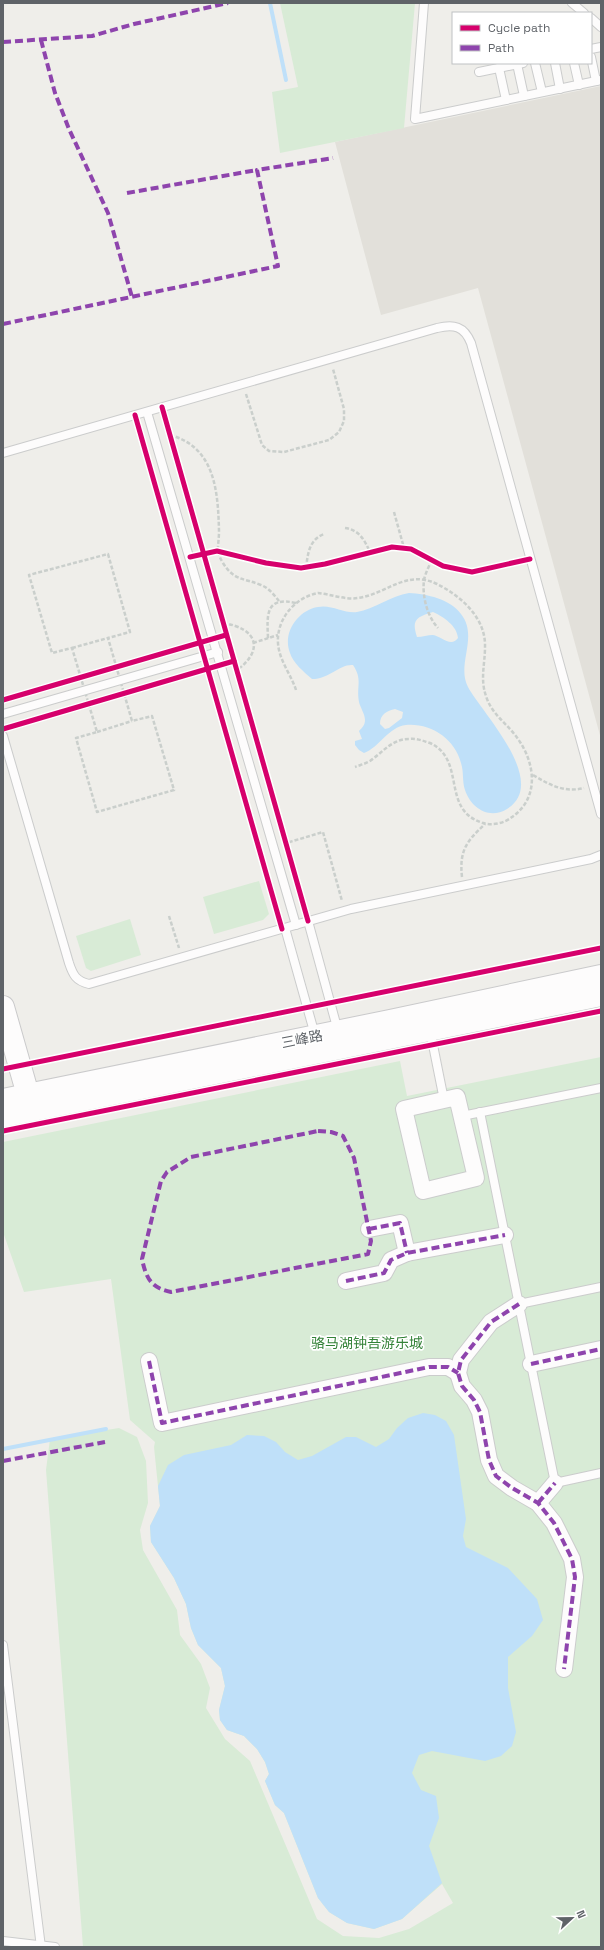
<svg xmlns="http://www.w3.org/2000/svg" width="604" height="1950" viewBox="0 0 604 1950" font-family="'Space Grotesk','Noto Sans SC',sans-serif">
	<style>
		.education { fill: #e2e0da }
		.green { fill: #d8ebd6 }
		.water { fill: #bfe0f9; fill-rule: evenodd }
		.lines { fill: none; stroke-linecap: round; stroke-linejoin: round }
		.stream { stroke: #bfe0f9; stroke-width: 4 }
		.lane-casing { stroke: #cbcccc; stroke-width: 10 }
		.street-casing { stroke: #cbcccc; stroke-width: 18 }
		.secondary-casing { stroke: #cacacb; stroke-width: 24 }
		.path { stroke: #cacfcc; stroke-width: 2.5; stroke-dasharray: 4 2; stroke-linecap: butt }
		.lane { stroke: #fdfcfc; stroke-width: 8 }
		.street { stroke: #fdfcfc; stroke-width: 16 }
		.secondary { stroke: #fdfcfc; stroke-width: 22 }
		.quiet { stroke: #8e44ad; stroke-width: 4; stroke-dasharray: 8 4; stroke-linecap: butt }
		.cycleway-casing { stroke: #fff; stroke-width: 8 }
		.cycleway { stroke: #d6006c; stroke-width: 5 }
		.labels { text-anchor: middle; stroke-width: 3.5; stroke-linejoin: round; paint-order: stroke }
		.street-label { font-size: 14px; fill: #5f6368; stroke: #fff }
		.park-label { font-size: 14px; fill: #348238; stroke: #fff }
	</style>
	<rect width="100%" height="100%" fill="#efeeea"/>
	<polygon class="education" points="601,86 601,739 478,288 381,315 335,142"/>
	<g class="green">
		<polygon points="280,3 415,3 404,128 280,153 272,92 298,87"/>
		<polygon points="259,881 269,914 263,920 214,934 203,897"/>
		<polygon points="130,919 141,955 91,971 86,968 76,936"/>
		<polygon points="601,1057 601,1947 83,1947 46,1470 50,1439 119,1428 137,1437 146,1461 148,1503 140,1530 143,1550 177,1610 180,1635 201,1664 210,1688 206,1708 225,1739 250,1761 317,1919 343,1936 379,1938 409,1929 453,1903 442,1884 402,1919 374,1929 347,1923 329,1912 318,1898 284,1813 275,1805 265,1781 269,1774 265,1762 257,1749 244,1736 227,1730 220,1720 219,1710 225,1686 221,1668 198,1645 191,1628 186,1604 174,1578 151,1542 150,1526 160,1506 154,1447 155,1442 130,1420 111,1279 24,1292 3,1232 3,1142 400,1061 407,1096"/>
	</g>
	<g class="water">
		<path d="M 409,593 C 427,594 450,599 461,614 C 479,637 456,664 468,687 C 482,713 550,782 507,809 C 489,820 471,808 465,790 C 462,781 464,772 461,763 C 455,739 431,723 406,725 C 388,727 380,747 364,753 L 359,750 L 355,745 L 355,741 L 362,739 L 359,731 C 362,728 365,725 365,720 C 365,714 360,707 359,702 C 356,686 363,680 353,665 C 339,664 330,679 312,679 C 304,672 293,663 290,653 C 282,633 298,610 318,607 C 331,604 345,614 357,612 C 374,609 391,596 409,593 ZM 433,612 C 444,617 457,626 458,638 C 451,648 441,636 433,635 C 428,635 422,637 417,637 C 411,619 417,617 433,612 ZM 395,709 L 403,712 L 402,718 L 389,728 L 385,729 L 380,724 C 380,714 387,711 395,709 Z"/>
		<polygon points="423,1413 435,1415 446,1421 454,1435 466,1519 463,1536 466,1547 508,1568 537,1599 543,1620 532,1636 508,1657 508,1688 516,1732 512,1746 501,1756 485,1761 432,1751 419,1755 412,1773 421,1790 436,1796 439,1818 429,1846 442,1883 402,1919 374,1929 347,1923 329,1912 318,1898 284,1813 275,1805 265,1781 269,1774 265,1762 257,1749 244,1736 227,1730 220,1720 219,1710 225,1686 221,1668 198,1645 191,1628 186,1604 174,1578 151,1542 150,1526 160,1506 158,1486 168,1465 184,1455 231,1445 247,1435 264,1436 276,1442 285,1452 298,1460 312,1456 346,1437 356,1437 376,1447 389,1439 397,1428 408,1418"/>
	</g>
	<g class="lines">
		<g class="stream">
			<polyline points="270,3 286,80"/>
			<polyline points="3,1449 106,1429"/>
		</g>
		<g class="lane-casing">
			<g id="lane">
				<polyline points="424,3 415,119 601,80"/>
				<polyline points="572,3 584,13"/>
				<polyline points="591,18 601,27"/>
				<polyline points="591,49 601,47"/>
				<polyline points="591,57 596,81"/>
				<polyline points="535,63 542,92"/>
				<polyline points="555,63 560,89"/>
				<polyline points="574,63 579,85"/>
				<polyline points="517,64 524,96"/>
				<polyline points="499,68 506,100"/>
				<polyline points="479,72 523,63"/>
				<polyline points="147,412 296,925"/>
				<path d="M 3,453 L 437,328 C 454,324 464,326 471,343 L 601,814"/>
				<polyline points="3,714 218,652"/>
				<path d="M 3,736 L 69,963 C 73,975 76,981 89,984 L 351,909 L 591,859 L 601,855"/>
				<polyline points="308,921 338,1031"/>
				<polyline points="285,928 315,1035"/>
				<polyline points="430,1030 444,1100"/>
				<polyline points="480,1112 555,1483 601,1473"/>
				<polyline points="462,1116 601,1088"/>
				<polyline points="519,1304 601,1287"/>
				<polyline points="3,1645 41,1947"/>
				<polyline points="3,1941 55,1947"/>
			</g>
		</g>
		<g class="street-casing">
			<g id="street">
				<polygon points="457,1097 476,1178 423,1191 404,1109"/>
				<polyline points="369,1229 400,1223 407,1253"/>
				<polyline points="346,1281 384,1273 391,1260 407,1253 505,1235"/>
				<polyline points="519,1304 491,1322 461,1360 458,1373 462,1386 474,1400 480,1412 489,1460 496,1476 512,1488 538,1503 554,1523 572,1559 575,1577 564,1669"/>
				<polyline points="149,1361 162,1423 429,1367 448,1367 458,1373"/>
				<polyline points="531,1364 601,1349"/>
				<polyline points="538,1503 555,1483"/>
			</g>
		</g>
		<g class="secondary-casing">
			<g id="secondary">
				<polyline points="3,1007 32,1109"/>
				<polyline points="3,1100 390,1021 601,976"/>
				<polyline points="3,1116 601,995"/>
			</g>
		</g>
		<g class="path">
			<polyline points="246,394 262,445 269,451 284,452 329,440 339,432 344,421 344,409 333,369"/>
			<path d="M 170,435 C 215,447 218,491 219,531 C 219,546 215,550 223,563 C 234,581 244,578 261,585 C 269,588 274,595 279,601"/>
			<polyline points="394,512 404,548"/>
			<path d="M 345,528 C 359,530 364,539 370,552"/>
			<polygon points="108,554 130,632 108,638 132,721 152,716 174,790 97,812 76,738 97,732 72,648 52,653 29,575"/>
			<path d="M 432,560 C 429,566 425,574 424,580 C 422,596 427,616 438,628"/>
			<path d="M 306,568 C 308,553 309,540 324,534"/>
			<path d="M 223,623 C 256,628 266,649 236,671"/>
			<path d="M 268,638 C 267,615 265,596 296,603"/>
			<polyline points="253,643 278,635"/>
			<polyline points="72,648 108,638"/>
			<path d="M 296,690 C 292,677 282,664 279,650 C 273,624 292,598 318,593 C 330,594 345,600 358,598 C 387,594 406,569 437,584 C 461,596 486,618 485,647 C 485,664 480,679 486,696 C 491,713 505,722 515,735 C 535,760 541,797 512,817 C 505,823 492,826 483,823 C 440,810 467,760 430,743 C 423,741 417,738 409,739 C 392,739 383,752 370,761 C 365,764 360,765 355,767"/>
			<polyline points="97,732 132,721"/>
			<path d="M 533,775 C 550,785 564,793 584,788"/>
			<polyline points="283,844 323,832 342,901"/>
			<path d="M 462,877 C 459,850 467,841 485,824"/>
			<polyline points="169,916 179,948"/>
		</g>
		<use href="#lane" class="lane"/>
		<use href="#street" class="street"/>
		<use href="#secondary" class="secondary"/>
		<g class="quiet">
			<polyline points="41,40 55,93 69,129 108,213 132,297"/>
			<polyline points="3,42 92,36 134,24 228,3"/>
			<polyline points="127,193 257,170"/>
			<polyline points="3,324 278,266 257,170 333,158"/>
			<path d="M 318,1131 L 331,1132 L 343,1136 L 354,1158 L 371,1241 L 368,1254 L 171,1292 C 151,1288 146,1278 142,1259 L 161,1181 L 167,1172 L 191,1157 Z"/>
			<polyline points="369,1229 400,1223 407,1253"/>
			<polyline points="346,1281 384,1273 391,1260 407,1253 505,1235"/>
			<polyline points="519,1304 491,1322 461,1360 458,1373 462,1386 474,1400 480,1412 489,1460 496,1476 512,1488 538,1503 554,1523 572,1559 575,1577 564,1669"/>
			<polyline points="149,1361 162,1423 429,1367 448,1367 458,1373"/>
			<polyline points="531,1364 601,1349"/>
			<polyline points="3,1461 105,1442"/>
			<polyline points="538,1503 555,1483"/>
		</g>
		<g class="cycleway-casing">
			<g id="cycleway">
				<polyline points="162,407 308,921"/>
				<polyline points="135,415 282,929"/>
				<polyline points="190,557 217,551 266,563 301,568 325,564 392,547 411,549 443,566 472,572 530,559"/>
				<polyline points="3,700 226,635"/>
				<polyline points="3,729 234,661"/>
				<polyline points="3,1069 601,948"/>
				<polyline points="3,1131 601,1011"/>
			</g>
		</g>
		<use href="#cycleway" class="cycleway"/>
	</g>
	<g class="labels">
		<g class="street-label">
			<text transform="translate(302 1039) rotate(-11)" y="5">三峰路</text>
		</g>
		<g class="park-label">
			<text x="367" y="1348">骆马湖钟吾游乐城</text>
		</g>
	</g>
	<rect width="604" height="1950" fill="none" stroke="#5f6368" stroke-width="8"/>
	<rect x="452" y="12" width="140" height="52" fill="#ffffff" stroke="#bfc1c3"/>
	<rect x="460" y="25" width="20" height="6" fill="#d6006c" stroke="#bfc1c3"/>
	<text x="488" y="32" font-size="12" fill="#5f6368">Cycle path</text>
	<rect x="460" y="45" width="20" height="6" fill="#8e44ad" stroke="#bfc1c3"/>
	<text x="488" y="52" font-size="12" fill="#5f6368">Path</text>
	<g transform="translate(572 1918) rotate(68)" stroke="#ffffff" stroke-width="3" paint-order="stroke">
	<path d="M0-3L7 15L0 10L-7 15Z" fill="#5f6368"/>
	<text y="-6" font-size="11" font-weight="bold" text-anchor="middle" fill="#5f6368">N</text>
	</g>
</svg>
